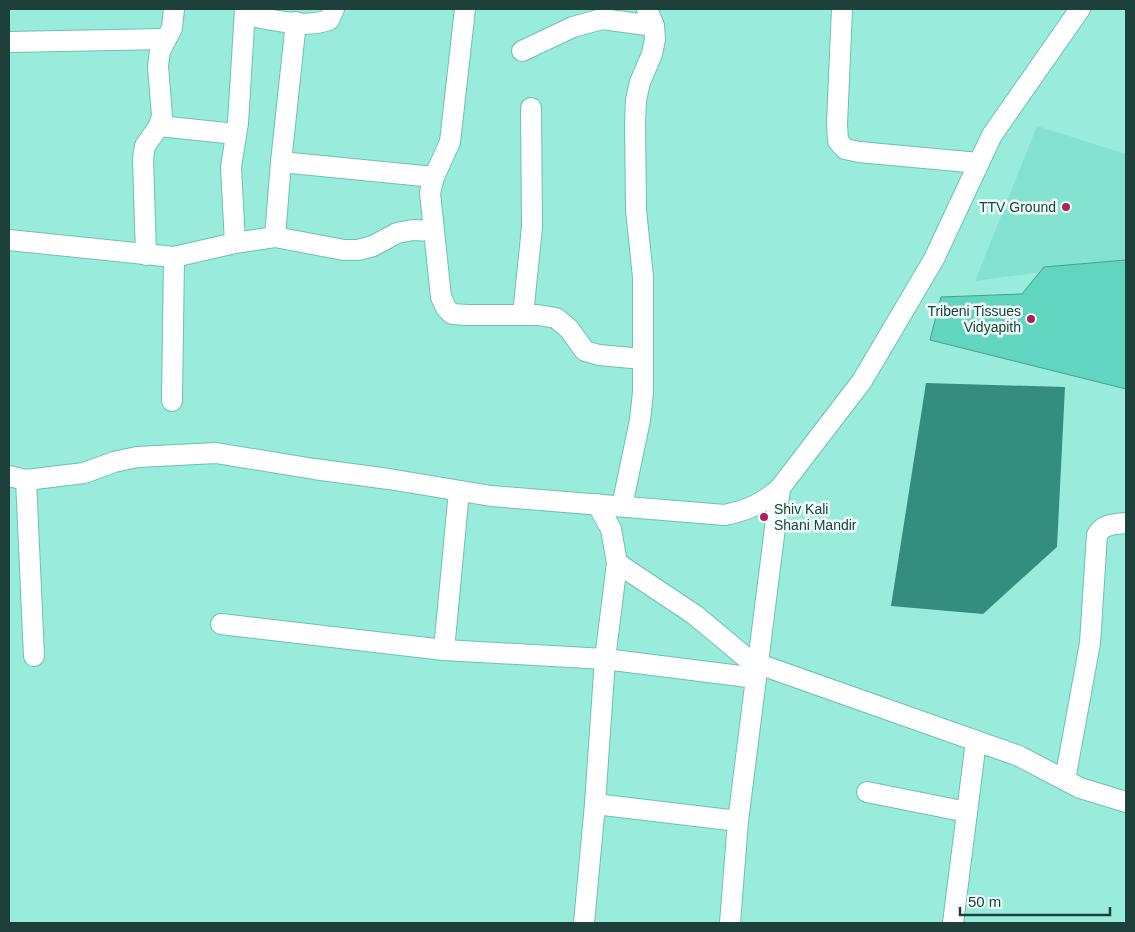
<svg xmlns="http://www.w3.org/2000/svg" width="1135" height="932" viewBox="0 0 1135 932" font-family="Helvetica,sans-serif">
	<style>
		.built { fill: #83e3d0 }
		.water { fill: #348d7e }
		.building { fill: #61d5c0; stroke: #499e8e }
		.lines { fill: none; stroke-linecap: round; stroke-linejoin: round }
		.minor-casing { stroke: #6dc1b1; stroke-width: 22 }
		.minor { stroke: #fff; stroke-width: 20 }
		.poi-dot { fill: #ad205e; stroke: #effefb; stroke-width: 2 }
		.labels { text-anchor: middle; stroke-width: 5; stroke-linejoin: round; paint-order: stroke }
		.poi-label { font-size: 14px; fill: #1d403a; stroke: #effefb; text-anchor: end }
	</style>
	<rect width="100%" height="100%" fill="#99ecdc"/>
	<polygon class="built" points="1037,126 1126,154 1126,261 975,281"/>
	<polygon class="water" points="926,383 1065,387 1057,547 983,614 891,606"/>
	<polygon class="building" points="1126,260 1126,389 930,340 941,297 1022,294 1044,267"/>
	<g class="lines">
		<g class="minor-casing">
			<g id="minor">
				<polyline points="465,9 450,142 434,177 430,193 441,297 446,308 452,314 467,315 538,315 556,318 569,329 585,351 599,355 643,359"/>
				<polyline points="842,9 837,124 838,141 845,149 859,152 979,163"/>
				<path d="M 245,15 C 271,19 304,29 329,20 L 334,9"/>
				<polyline points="9,42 166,39"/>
				<polyline points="522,51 573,27 602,19 654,26"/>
				<polyline points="159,126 236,134"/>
				<polyline points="281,162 434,177"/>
				<polyline points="275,237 281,162 296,22"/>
				<polyline points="9,240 174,257 235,243 275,237 344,250 358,250 373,246 397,233 413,230 433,231"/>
				<polyline points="235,243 231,167 238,123 245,9"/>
				<polyline points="146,255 143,159 145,146 159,126 162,116 158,66 160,51 172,28 174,9"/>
				<polyline points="523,315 532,227 531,108"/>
				<polyline points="172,401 174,257"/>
				<path d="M 9,476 L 26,480 L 84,473 L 114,462 L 137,457 L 216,453 L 314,469 L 389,479 L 491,496 L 725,515 C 748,510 762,504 780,488 L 862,381 L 934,259 L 992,135 L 1080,9"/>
				<polyline points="26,480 34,656"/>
				<polyline points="597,504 611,529 617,563 695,615 750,661 1019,756 1080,788 1126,802"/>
				<polyline points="622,506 640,420 643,392 643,277 636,210 635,122 636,100 640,82 652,54 655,39 654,26 647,9"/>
				<polyline points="221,624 444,650 605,659 756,678"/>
				<polyline points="444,650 459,491"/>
				<path d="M 1065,780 L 1090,643 L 1097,535 C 1103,524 1114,524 1126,523"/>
				<polyline points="867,792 967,812"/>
				<polyline points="595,804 738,821"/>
				<polyline points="584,923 595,804 605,659 617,563"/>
				<polyline points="730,923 738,821 780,488"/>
				<polyline points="953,923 976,741"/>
			</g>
		</g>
		<use href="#minor" class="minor"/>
	</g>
	<g class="poi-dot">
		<circle cx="1066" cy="207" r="5"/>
		<circle cx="1031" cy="319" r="5"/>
		<circle cx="764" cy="517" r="5"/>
	</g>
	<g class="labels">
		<g class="poi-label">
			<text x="1056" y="212">TTV Ground</text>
			<text x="1021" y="316">Tribeni Tissues<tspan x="1021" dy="16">Vidyapith</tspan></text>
			<text x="774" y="514" text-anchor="start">Shiv Kali<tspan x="774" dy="16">Shani Mandir</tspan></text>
		</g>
	</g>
	<rect width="1135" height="932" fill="none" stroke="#1d403a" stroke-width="20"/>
	<path d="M960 907v8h150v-8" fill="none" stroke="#1d403a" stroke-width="2.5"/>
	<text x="968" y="907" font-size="15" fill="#1d403a" stroke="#effefb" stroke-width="4" paint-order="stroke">50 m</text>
</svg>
